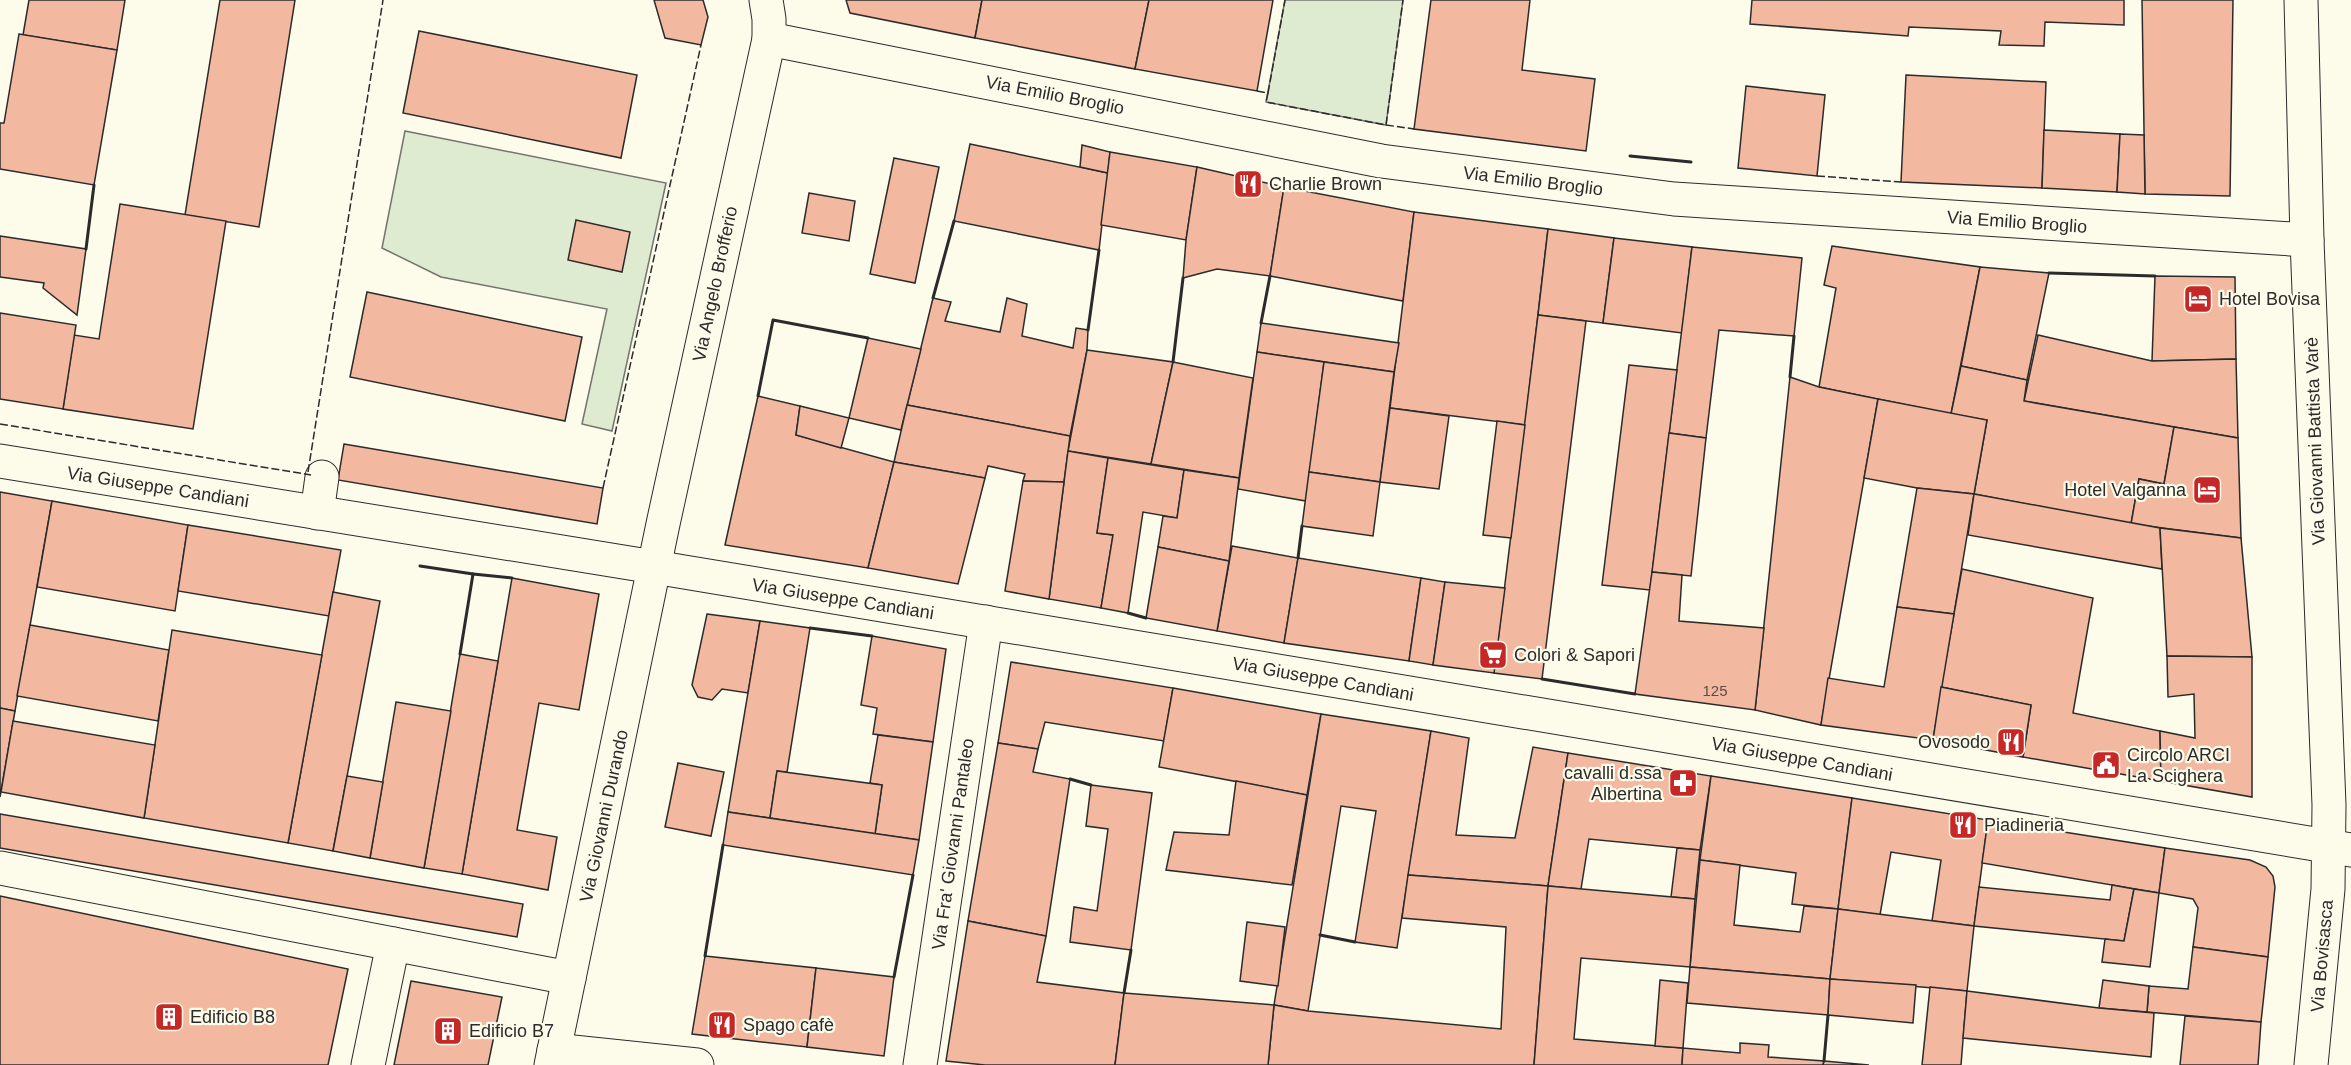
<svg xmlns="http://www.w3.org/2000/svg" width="2351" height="1065" viewBox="0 0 2351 1065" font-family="Helvetica,sans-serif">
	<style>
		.green { fill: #deebd1; stroke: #74746e; stroke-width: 1.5 }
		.building { fill: #f2b8a0; stroke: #2b2b2b; stroke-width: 1.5 }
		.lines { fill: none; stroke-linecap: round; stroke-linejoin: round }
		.minor-casing { stroke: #2b2b2b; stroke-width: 35 }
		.minor { stroke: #fdfbea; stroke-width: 33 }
		.fence { stroke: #2b2b2b; stroke-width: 1.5; stroke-dasharray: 8 3; stroke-linecap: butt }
		.wall { stroke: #2b2b2b; stroke-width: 3 }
		.labels { text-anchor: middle; stroke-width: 4.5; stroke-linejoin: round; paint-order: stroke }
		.number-label { font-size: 15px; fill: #5d4e48 }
		.street-label { font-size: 18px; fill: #2b2b2b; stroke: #fdfbea }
		.poi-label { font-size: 18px; fill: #2b2b2b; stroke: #fdfbea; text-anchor: start }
	</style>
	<rect width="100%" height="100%" fill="#fdfbea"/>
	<g class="green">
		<polygon points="1285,0 1403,0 1386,125 1266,102"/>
		<polygon points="405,131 666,183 612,431 582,424 607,309 441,277 382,248"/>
	</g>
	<g class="building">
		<polygon points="29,0 125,0 117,50 23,35"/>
		<polygon points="220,0 295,0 259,227 185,215"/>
		<polygon points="654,0 703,0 708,17 701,45 665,38"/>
		<polygon points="846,0 982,0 975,38 850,13"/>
		<polygon points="982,0 1149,0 1135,69 975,38"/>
		<polygon points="1149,0 1273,0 1257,91 1135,69"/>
		<polygon points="1431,0 1530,0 1522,70 1595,79 1586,151 1414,129"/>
		<polygon points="1752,0 2124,0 2124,25 2045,22 2044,46 1999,45 2001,31 1909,27 1908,36 1750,24"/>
		<polygon points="2142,0 2233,0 2230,196 2145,194"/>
		<polygon points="419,31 637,75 621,158 403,113"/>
		<polygon points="19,34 117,50 94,185 0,169 0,123 4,123"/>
		<polygon points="1906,75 2046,82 2042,188 1901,182"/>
		<polygon points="1746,86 1825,95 1817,176 1738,168"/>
		<polygon points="2044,130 2120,134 2117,192 2042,188"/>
		<polygon points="2120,134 2144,135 2145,194 2117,192"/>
		<polygon points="970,144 1108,173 1099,250 954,221"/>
		<polygon points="1082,145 1110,152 1108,173 1080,167"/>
		<polygon points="1110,152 1197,167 1186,240 1101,225"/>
		<polygon points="894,158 939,167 915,283 870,274"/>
		<polygon points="1197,167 1284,187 1270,276 1217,269 1183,278 1186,240"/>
		<polygon points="1284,187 1414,212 1403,301 1270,276"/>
		<polygon points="809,193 855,201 849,241 802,233"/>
		<polygon points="120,204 226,221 193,429 63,409 74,335 99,339"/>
		<polygon points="1414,212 1548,229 1525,425 1390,408"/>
		<polygon points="576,220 630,232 622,272 568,260"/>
		<polygon points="1548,229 1614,238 1603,323 1538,315"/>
		<polygon points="0,236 86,249 77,315 43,288 44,283 0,277"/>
		<polygon points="1614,238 1692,247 1682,333 1603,323"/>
		<polygon points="1832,246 1980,267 1951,414 1819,387 1836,288 1824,285"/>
		<polygon points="1692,247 1802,258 1794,336 1719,330 1706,438 1669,433"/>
		<polygon points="1980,267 2049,273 2027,380 1961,366"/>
		<polygon points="2155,276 2235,277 2236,359 2152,361"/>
		<polygon points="367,292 582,337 565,421 350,377"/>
		<polygon points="933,298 951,302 945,321 1000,332 1007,298 1027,304 1022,336 1073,348 1076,328 1088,330 1087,350 1070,436 907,405"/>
		<polygon points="0,313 76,325 63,409 0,399"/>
		<polygon points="1538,315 1586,321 1542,679 1494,673"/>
		<polygon points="1261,323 1399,343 1394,372 1257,352"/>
		<polygon points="2038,335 2152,361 2236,359 2238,438 2024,401"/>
		<polygon points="868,338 921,349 901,430 849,418"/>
		<polygon points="1087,350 1173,362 1151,464 1068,451"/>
		<polygon points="1257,352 1324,362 1306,501 1238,489"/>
		<polygon points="1173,362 1253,378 1239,478 1151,464"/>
		<polygon points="1324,362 1394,372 1380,482 1309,472"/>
		<polygon points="1629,365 1677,370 1650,590 1602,585"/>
		<polygon points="1961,366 2027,380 2024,401 2174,427 2164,484 2139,479 2131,524 1974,494 1987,420 1951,414"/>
		<polygon points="1790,377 1819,387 1878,399 1821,725 1755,710"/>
		<polygon points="758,396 800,406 796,435 894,462 868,568 725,545"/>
		<polygon points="1878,399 1987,420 1974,494 1917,488 1864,478"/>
		<polygon points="907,405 1070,436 1064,482 1023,481 1025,474 988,466 985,478 894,462"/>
		<polygon points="800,406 849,418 841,448 796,435"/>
		<polygon points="1390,408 1449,416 1439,489 1380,482"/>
		<polygon points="1497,421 1525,425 1511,538 1483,535"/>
		<polygon points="2174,427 2238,438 2241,538 2131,524 2139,479 2164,484"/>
		<polygon points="1669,433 1706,438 1691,576 1652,572"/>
		<polygon points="344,444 603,488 597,524 338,480"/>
		<polygon points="1068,451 1108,458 1097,533 1113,535 1101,608 1049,599"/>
		<polygon points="1108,458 1184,470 1177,518 1143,512 1128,613 1101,608 1113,535 1097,533"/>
		<polygon points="894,462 985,478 958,584 868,568"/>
		<polygon points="1184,470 1239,478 1229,561 1158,547 1163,516 1177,518"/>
		<polygon points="1309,472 1380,482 1373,536 1302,526"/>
		<polygon points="1023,481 1064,482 1049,599 1005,591"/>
		<polygon points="1917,488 1974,494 1954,614 1897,607"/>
		<polygon points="0,492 52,501 15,711 0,708"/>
		<polygon points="1974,494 2160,528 2162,569 1968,535"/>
		<polygon points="52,501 188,525 175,611 37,587"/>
		<polygon points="188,525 341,550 329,616 178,591"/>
		<polygon points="2160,528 2241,538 2252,657 2167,656"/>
		<polygon points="1232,546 1298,558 1284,643 1217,631"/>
		<polygon points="1158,547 1229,561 1217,631 1146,618"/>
		<polygon points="1298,558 1421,578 1409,661 1284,643"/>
		<polygon points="1962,569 2093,598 2073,713 2160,731 2161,781 2023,757 2031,705 1941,687"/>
		<polygon points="1652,572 1682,575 1679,621 1764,628 1755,710 1635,694"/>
		<polygon points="512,578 599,594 579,710 539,703 517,830 557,837 548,890 462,874"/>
		<polygon points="1421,578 1445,582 1433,665 1409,661"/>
		<polygon points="1445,582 1505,588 1494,673 1433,665"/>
		<polygon points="333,592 380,601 333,851 288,843"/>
		<polygon points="1897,607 1954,614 1933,740 1821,725 1828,678 1884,687"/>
		<polygon points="707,614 760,621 748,693 722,689 712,700 698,697 692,685"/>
		<polygon points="760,621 810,628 787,772 777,771 770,818 728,812"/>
		<polygon points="30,625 169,650 158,721 17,696"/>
		<polygon points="172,630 322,655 288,843 144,818"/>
		<polygon points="872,636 946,649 933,742 873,734 877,708 861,705"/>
		<polygon points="460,654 498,661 462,874 424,868"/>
		<polygon points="2167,656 2252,657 2252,797 2161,781 2160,731 2195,738 2194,694 2168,697"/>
		<polygon points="1011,662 1173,688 1164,741 1045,722 1038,749 998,743"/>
		<polygon points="1941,687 2031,705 2023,757 1933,740"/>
		<polygon points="1173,688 1321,714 1307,795 1159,767"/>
		<polygon points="396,702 451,711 424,868 370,858"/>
		<polygon points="0,708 15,711 0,797"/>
		<polygon points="1321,714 1431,731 1397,948 1355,942 1376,811 1341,806 1308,1011 1274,1005"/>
		<polygon points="13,721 155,745 144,818 1,792"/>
		<polygon points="1431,731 1469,738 1456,835 1515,838 1533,747 1568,753 1548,886 1408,875"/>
		<polygon points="878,735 933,742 919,840 875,834 882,785 870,783"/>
		<polygon points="998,743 1038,749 1033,772 1070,779 1046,936 968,921"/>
		<polygon points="1568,753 1711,776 1700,850 1589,839 1581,889 1548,886"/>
		<polygon points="678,763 724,772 711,836 665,827"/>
		<polygon points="777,771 882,785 875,834 770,818"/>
		<polygon points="347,776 383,782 370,858 333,851"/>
		<polygon points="1711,776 1852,798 1838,909 1792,904 1796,873 1700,860"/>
		<polygon points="1236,781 1307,795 1292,885 1166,870 1174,832 1229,835"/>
		<polygon points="1091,785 1152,793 1131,950 1070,942 1074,907 1097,911 1108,829 1086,826"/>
		<polygon points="1852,798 1988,820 1974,926 1932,921 1941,860 1891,852 1880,915 1838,909"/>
		<polygon points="728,812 919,840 913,875 723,845"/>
		<polygon points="0,814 523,904 517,937 0,848"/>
		<polygon points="1988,820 2165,848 2159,893 1982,863"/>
		<polygon points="1677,848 1700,850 1695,899 1671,897"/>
		<polygon points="2165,848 2250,860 2266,867 2273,876 2275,887 2268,957 2193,947 2198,908 2193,899 2159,893"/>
		<polygon points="1700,860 1740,865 1734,925 1800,932 1804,906 1838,909 1830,979 1690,967"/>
		<polygon points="1408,875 1548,886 1534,1065 1268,1065 1274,1005 1308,1011 1501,1029 1506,927 1402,918"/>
		<polygon points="2112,885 2134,889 2124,941 1974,926 1979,887 2110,900"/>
		<polygon points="1548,886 1695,899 1690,967 1581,958 1574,1039 1683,1048 1682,1065 1534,1065"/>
		<polygon points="2134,889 2159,893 2150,967 2102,962 2105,939 2124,941"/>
		<polygon points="0,896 348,969 328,1065 0,1065"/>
		<polygon points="1838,909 1974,926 1967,991 1830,979"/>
		<polygon points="968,921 1046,936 1037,982 1124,993 1115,1065 985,1065 946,1061"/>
		<polygon points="1247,922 1285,927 1278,986 1240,981"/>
		<polygon points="2193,947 2268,957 2261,1022 2147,1012 2149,986 2188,989"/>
		<polygon points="705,956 816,968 807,1047 692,1034"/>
		<polygon points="1690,967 1830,979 1828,1015 1687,1003"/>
		<polygon points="816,968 894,977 884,1056 807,1047"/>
		<polygon points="1830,979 1916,985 1913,1023 1828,1015"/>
		<polygon points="1660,980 1688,983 1683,1048 1655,1046"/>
		<polygon points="2103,980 2149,986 2147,1012 2099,1008"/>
		<polygon points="411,981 502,997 488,1065 394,1065"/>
		<polygon points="1930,987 1967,991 1961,1065 1922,1065"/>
		<polygon points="1967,991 2099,1008 2154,1013 2151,1057 1963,1038"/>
		<polygon points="1124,993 1274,1005 1268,1065 1115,1065"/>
		<polygon points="2185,1016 2261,1022 2258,1065 2180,1065"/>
		<polygon points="1740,1043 1769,1045 1768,1057 1824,1061 1823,1065 1682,1065 1683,1048 1740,1053"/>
		<polygon points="1824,1061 1869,1065 1823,1065"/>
	</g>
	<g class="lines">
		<g class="minor-casing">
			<g id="minor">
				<polyline points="2301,0 2307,240 2329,805 2328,889 2311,1065"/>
				<polyline points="769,39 1381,161 1674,199 2307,240"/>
				<polyline points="0,461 654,567 2351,850"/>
				<polyline points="317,513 322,477"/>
				<polyline points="0,868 569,978"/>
				<polyline points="554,1050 697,1065"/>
				<polyline points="368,1065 393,944"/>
				<polyline points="551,1065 663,524 769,39 769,19 766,0"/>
				<polyline points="920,1065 986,622"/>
			</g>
		</g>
		<use href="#minor" class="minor"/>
		<g class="fence">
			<polyline points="1257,91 1268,93 1266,102 1386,125 1403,0"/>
			<polyline points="1268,93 1285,0"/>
			<polyline points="1386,125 1414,129"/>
			<polyline points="1817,176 1901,182"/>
			<polyline points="0,424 311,475"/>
			<polyline points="308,472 383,0"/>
			<polyline points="603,488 701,45"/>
		</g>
		<g class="wall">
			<polyline points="1630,156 1691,162"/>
			<polyline points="86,249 94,185"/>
			<polyline points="2049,273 2155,276"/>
			<polyline points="933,298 954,221"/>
			<polyline points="1261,323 1270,276"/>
			<polyline points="1088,330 1099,250"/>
			<polyline points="1173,362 1183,278"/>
			<polyline points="1790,377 1794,336"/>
			<polyline points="758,396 773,320 868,338"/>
			<polyline points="1298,558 1302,526"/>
			<polyline points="420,566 473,574"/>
			<polyline points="1128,613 1146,618"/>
			<polyline points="810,628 872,636"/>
			<polyline points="460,654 473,574 512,578"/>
			<polyline points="1542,679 1635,694"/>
			<polyline points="1070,779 1091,785"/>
			<polyline points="1320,935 1355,942"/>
			<polyline points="705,956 723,845"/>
			<polyline points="894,977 913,875"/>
			<polyline points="1124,993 1131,950"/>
			<polyline points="1824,1061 1828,1015"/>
		</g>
	</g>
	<defs>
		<g id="restaurant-square" transform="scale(1.5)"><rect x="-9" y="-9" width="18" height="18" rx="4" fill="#c62828" stroke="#fdfbea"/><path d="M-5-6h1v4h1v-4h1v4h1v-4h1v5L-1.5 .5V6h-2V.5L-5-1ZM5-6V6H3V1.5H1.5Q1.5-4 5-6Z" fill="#fff"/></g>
		<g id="hotel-square" transform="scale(1.5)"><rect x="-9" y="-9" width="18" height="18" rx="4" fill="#c62828" stroke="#fdfbea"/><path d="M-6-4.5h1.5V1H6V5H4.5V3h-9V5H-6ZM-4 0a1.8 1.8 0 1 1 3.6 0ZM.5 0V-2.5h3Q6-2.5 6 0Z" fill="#fff"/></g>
		<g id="supermarket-square" transform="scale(1.5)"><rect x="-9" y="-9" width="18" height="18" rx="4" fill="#c62828" stroke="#fdfbea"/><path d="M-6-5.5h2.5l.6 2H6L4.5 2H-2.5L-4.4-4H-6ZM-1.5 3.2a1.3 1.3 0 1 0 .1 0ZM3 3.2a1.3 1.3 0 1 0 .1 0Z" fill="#fff"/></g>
		<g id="civic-square" transform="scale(1.5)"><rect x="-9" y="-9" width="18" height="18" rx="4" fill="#c62828" stroke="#fdfbea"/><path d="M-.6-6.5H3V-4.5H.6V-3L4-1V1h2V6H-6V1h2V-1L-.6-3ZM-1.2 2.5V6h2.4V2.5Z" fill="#fff"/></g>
		<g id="pharmacy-square" transform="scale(1.5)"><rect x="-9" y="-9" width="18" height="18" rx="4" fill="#c62828" stroke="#fdfbea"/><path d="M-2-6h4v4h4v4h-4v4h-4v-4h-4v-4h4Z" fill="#fff"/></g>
		<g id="building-square" transform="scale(1.5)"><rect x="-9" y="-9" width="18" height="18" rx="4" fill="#c62828" stroke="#fdfbea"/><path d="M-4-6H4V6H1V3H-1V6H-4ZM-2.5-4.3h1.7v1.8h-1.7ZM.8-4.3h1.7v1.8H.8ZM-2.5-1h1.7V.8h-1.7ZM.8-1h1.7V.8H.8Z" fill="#fff"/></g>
	</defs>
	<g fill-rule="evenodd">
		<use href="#restaurant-square" x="1248" y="184"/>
		<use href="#hotel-square" x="2198" y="299"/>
		<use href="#hotel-square" x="2207" y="490"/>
		<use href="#supermarket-square" x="1493" y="655"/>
		<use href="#restaurant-square" x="2011" y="742"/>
		<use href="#civic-square" x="2106" y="765"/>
		<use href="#pharmacy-square" x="1683" y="783"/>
		<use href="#restaurant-square" x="1963" y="825"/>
		<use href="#building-square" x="169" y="1017"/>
		<use href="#restaurant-square" x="722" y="1025"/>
		<use href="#building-square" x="448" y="1031"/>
	</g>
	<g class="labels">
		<g class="number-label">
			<text x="1715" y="696">125</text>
		</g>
		<g class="street-label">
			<text transform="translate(1055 95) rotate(11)" y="6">Via Emilio Broglio</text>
			<text transform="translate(1533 181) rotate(7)" y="6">Via Emilio Broglio</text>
			<text transform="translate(2017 222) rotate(4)" y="6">Via Emilio Broglio</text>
			<text transform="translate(715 284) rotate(-78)" y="6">Via Angelo Brofferio</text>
			<text transform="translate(2315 441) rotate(-92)" y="6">Via Giovanni Battista Varè</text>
			<text transform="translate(158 487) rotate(9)" y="6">Via Giuseppe Candiani</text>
			<text transform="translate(843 599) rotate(9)" y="6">Via Giuseppe Candiani</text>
			<text transform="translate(1323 679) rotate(10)" y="6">Via Giuseppe Candiani</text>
			<text transform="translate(1802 759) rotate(10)" y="6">Via Giuseppe Candiani</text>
			<text transform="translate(604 816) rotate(-78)" y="6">Via Giovanni Durando</text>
			<text transform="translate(953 844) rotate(-82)" y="6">Via Fra' Giovanni Pantaleo</text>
			<text transform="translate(2322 956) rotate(-85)" y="6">Via Bovisasca</text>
		</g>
		<g class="poi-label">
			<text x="1269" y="190">Charlie Brown</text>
			<text x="2219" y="305">Hotel Bovisa</text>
			<text x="2186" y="496" text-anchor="end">Hotel Valganna</text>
			<text x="1514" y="661">Colori &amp; Sapori</text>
			<text x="1990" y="748" text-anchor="end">Ovosodo</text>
			<text x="2127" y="761">Circolo ARCI<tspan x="2127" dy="21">La Scighera</tspan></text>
			<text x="1662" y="779" text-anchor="end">cavalli d.ssa<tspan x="1662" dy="21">Albertina</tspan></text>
			<text x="1984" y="831">Piadineria</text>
			<text x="190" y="1023">Edificio B8</text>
			<text x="743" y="1031">Spago cafè</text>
			<text x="469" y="1037">Edificio B7</text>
		</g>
	</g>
</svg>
